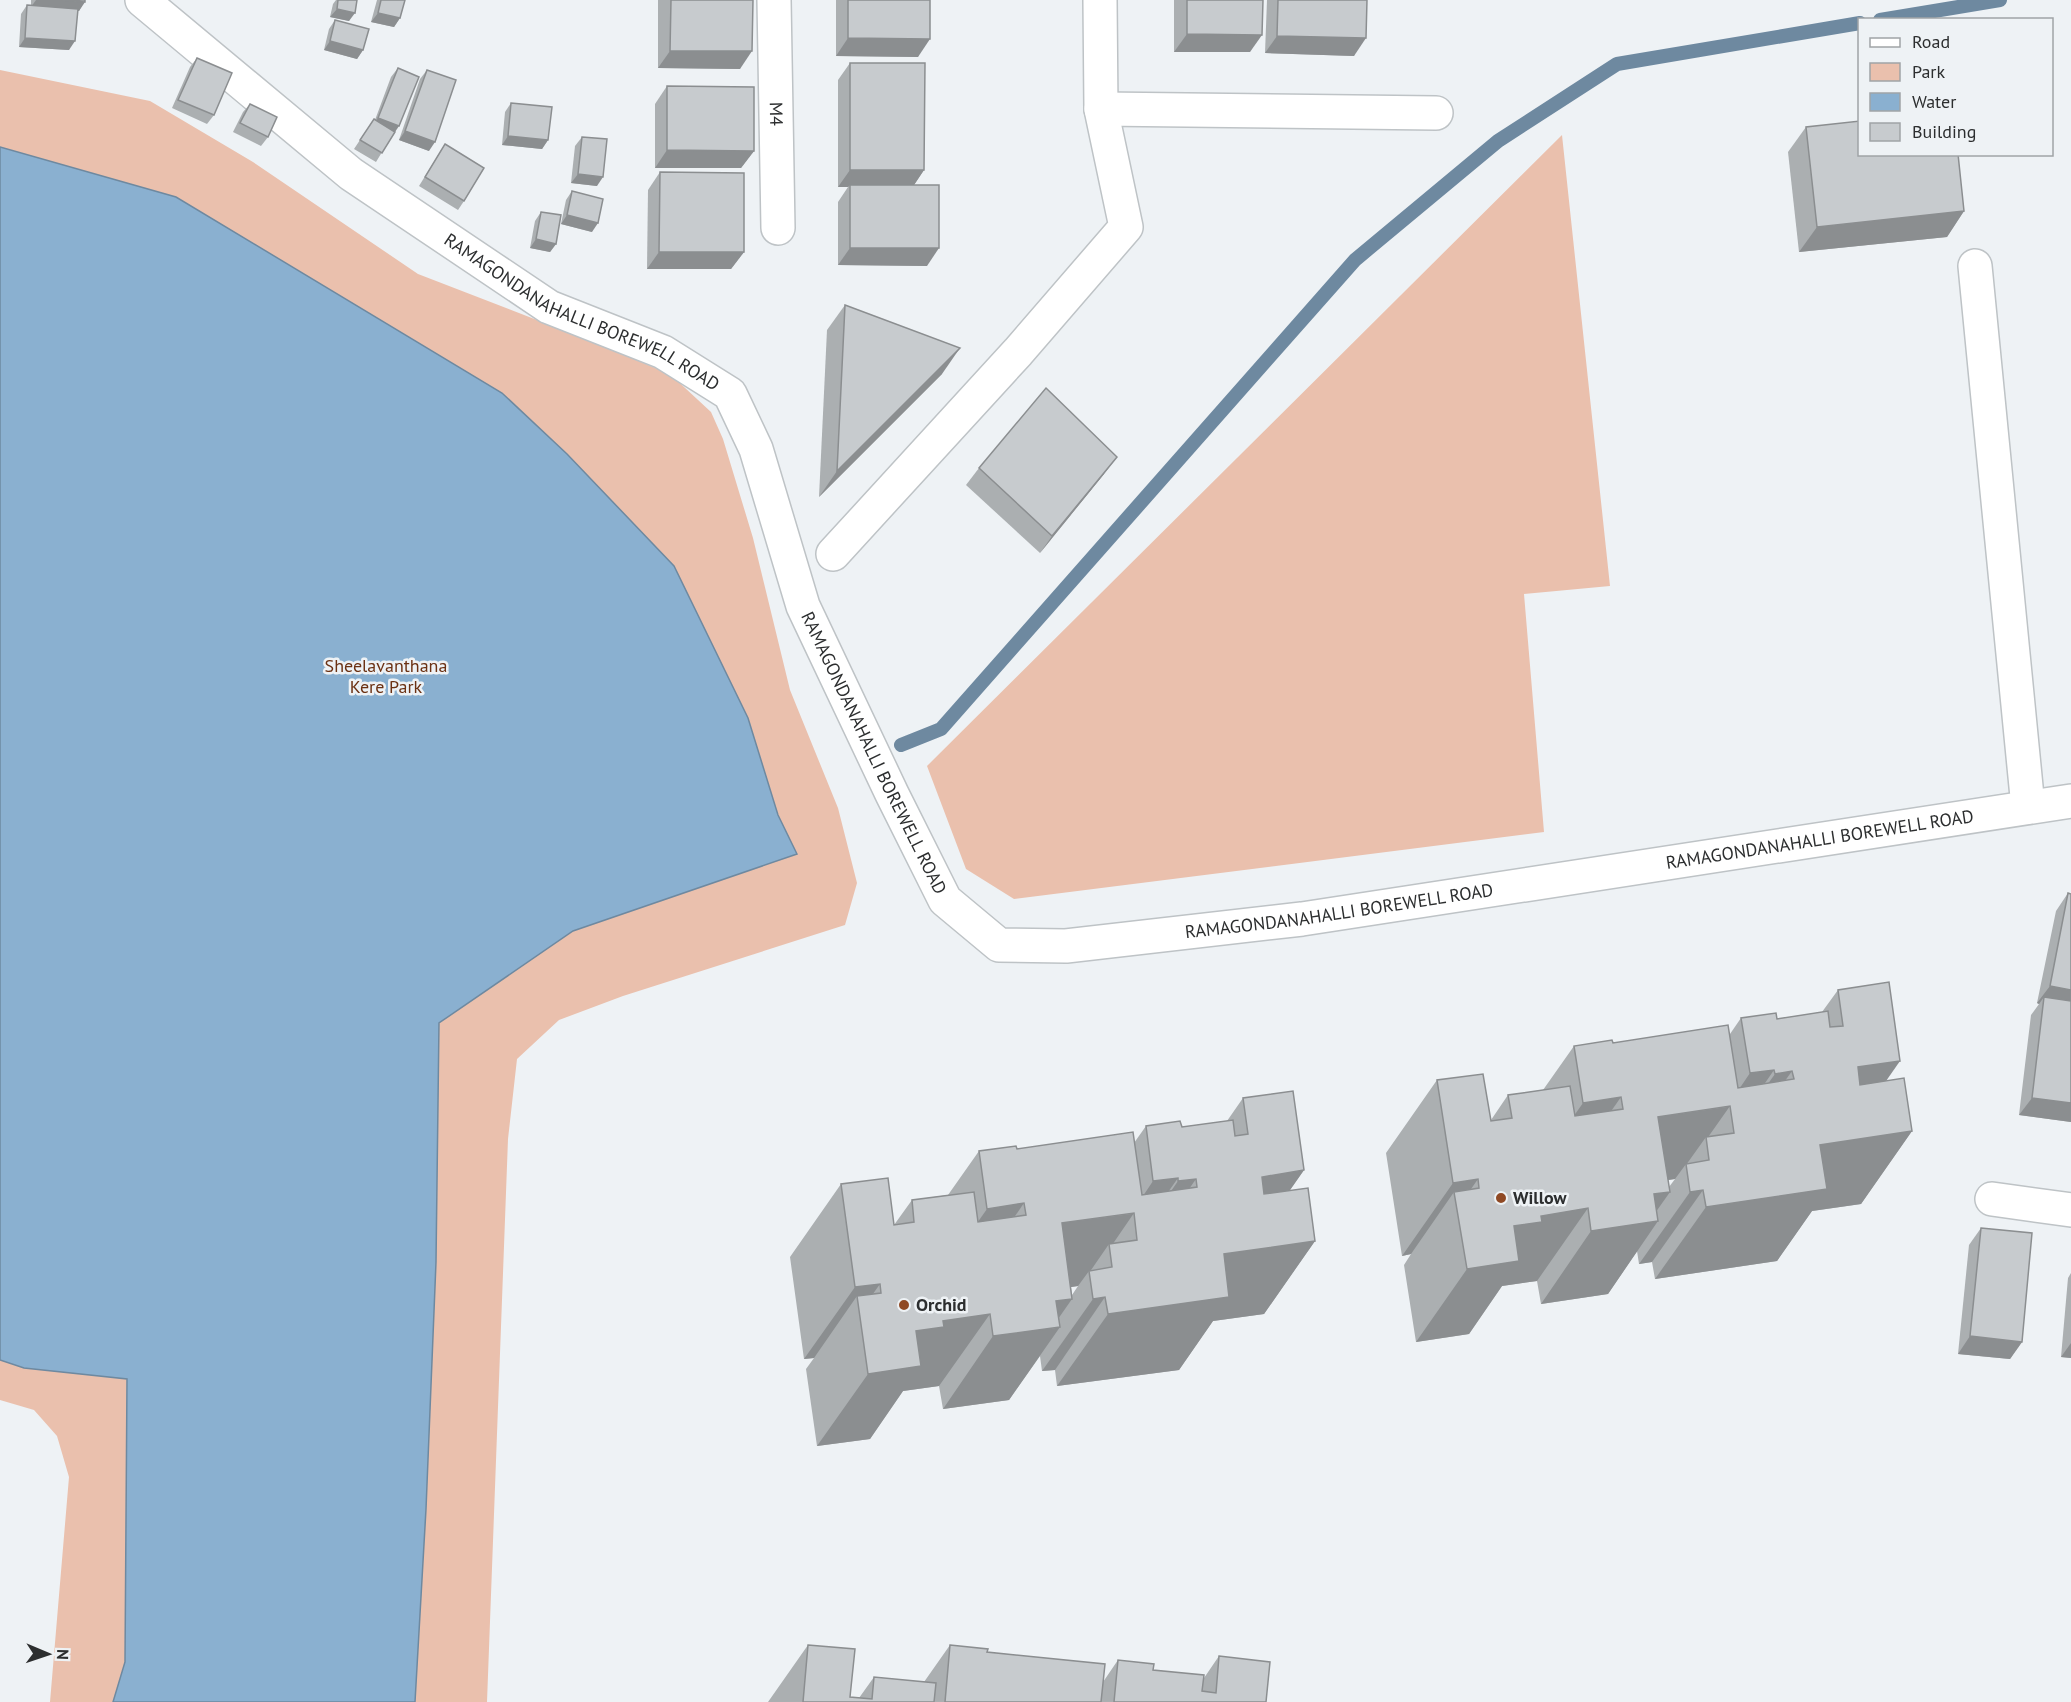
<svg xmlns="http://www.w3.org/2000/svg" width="2071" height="1702" viewBox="0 0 2071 1702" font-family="'PT Sans',sans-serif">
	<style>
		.green { fill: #eac0ad }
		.water { fill: #8ab0d0; stroke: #6e89a0; stroke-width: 1.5 }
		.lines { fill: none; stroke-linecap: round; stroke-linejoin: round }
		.stream { stroke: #6e89a0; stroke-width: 14 }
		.minor-casing { stroke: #bec3c6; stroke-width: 36 }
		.tertiary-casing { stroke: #bec3c6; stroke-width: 36 }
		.minor { stroke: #fff; stroke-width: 33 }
		.tertiary { stroke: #fff; stroke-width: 33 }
		.wall { fill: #abafb1; fill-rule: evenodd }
		.shaded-wall { fill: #8b8e90 }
		.building { fill: #c7cbce; stroke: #8b8e90; stroke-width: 1.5 }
		.poi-dot { fill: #8f4924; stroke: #eef2f5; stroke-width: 2 }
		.labels { text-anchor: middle; stroke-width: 5; stroke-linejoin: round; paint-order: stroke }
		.street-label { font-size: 18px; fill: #2c2e2f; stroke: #eef2f5 }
		.park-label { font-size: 18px; fill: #6b3113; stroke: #eef2f5 }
		.poi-label { font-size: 18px; font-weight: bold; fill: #2c2e2f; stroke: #eef2f5; text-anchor: start }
	</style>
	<rect width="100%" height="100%" fill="#eef2f5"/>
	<g class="green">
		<polygon points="0,70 150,101 253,162 418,274 573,334 670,374 711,412 723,439 753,538 790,690 838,808 857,883 845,925 623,996 559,1020 517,1059 508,1139 487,1702 50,1702 69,1477 57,1436 34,1410 0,1400"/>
		<polygon points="1562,135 1610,586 1524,594 1544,832 1014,899 966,869 927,766"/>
	</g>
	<polygon class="water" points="0,147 176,197 502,393 567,454 674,566 748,718 778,815 797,854 573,931 439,1023 436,1262 426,1509 415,1702 113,1702 125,1662 127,1379 24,1368 0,1360"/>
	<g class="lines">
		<g class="stream">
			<polyline points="1880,20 2000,0"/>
			<polyline points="901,745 941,729 1355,260 1498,141 1617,64 1860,23"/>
		</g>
		<g class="minor-casing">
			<g id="minor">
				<path id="s1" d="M 774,0 L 778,228"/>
				<polyline points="1101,109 1436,113"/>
				<polyline points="1975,266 2028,807"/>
				<polyline points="833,554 1018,352 1126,227 1101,109 1100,0"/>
				<polyline points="1992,1199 2071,1210"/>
			</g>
		</g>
		<g class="tertiary-casing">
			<g id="tertiary">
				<path id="s2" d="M 142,0 L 351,174 L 549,307 L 663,352 L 730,394 L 756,449 L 803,606 L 892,794 L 945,900 L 999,945 L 1066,946 L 1302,919 L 2071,801"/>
			</g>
		</g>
		<use href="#minor" class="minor"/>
		<use href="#tertiary" class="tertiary"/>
	</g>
	<g class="wall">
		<polygon points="31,0 85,0 79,11 78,11 69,50 19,47 21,14 27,5 31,6"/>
		<polygon points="336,0 357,0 349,21 330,17 333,4"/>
		<polygon points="377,0 405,0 400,18 394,27 371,22"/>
		<polygon points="658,0 753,0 740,69 658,68"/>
		<polygon points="836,0 930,0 918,57 836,56"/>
		<polygon points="1174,0 1263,0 1250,52 1174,52"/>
		<polygon points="1267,0 1367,0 1354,56 1265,53"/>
		<polygon points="335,20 363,50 357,59 324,50 329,29"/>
		<polygon points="197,58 214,115 207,124 172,108 190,67"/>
		<polygon points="850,63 924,170 914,185 927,266 838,265 838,202 848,187 838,187 838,80"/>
		<polygon points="398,68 393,134 376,162 354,149 368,128 375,120 391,77"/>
		<polygon points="427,70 429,151 399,140 420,79"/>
		<polygon points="667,86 754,151 741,168 655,168 655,104"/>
		<polygon points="511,103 548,140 542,149 502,145 505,112"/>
		<polygon points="250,104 268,137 261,146 233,132 243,112"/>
		<polygon points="1806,127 1964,211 1947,237 1799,252 1788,152"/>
		<polygon points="582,137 597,186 571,183 575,146"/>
		<polygon points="445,144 464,201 458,210 419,186"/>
		<polygon points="660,172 744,252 731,269 647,269 648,190"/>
		<polygon points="572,191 592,232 561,224 566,200"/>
		<polygon points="541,212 556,244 550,252 530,248 535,221"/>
		<polygon points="845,305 942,374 819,497 827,330"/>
		<polygon points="979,468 1104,474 1040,553 966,485"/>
		<polygon points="2068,893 2071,1122 2019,1115 2031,1015 2039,1004 2037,1003 2056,911"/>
		<path d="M 1838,990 L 1912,1131 L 1861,1204 L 1812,1211 L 1777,1261 L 1655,1279 L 1652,1262 L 1639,1264 L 1637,1251 L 1608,1294 L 1541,1304 L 1537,1281 L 1502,1286 L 1469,1334 L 1416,1342 L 1404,1265 L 1411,1254 L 1402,1256 L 1386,1153 L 1437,1080 L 1491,1120 L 1508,1095 L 1543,1090 L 1574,1046 L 1730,1034 L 1741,1018 L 1777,1019 L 1822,1012 ZM 1675,1179 L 1669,1187 L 1668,1180 Z"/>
		<path d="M 1243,1098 L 1304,1170 L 1290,1190 L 1315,1241 L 1264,1314 L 1213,1321 L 1179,1370 L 1057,1386 L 1055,1370 L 1042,1371 L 1040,1356 L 1009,1400 L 943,1409 L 939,1386 L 903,1391 L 870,1439 L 817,1446 L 806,1369 L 814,1358 L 804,1359 L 790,1257 L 841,1184 L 894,1225 L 912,1200 L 948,1195 L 979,1151 L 1134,1143 L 1146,1126 L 1182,1127 L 1227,1121 ZM 1078,1286 L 1072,1295 L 1071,1287 Z"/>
		<polygon points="1981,1228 2022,1342 2010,1359 1958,1354 1969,1245"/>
		<polygon points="2071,1273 2071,1358 2061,1357 2068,1278"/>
		<polygon points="808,1645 850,1697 859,1698 874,1677 924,1682 950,1645 987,1652 1103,1682 1118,1660 1153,1670 1204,1678 1219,1656 1266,1702 768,1702"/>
	</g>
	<g class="shaded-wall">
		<polygon points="36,0 62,0 85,2 79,11 31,7"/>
		<polygon points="337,9 355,13 349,21 330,17"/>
		<polygon points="378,13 400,18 394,27 371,22"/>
		<polygon points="1187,34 1262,35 1250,52 1174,52"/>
		<polygon points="1277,36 1366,38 1354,56 1265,53"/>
		<polygon points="25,38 75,41 69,50 19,47"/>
		<polygon points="848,38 930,39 918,57 836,56"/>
		<polygon points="330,41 363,50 357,59 324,50"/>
		<polygon points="670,51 752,51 740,69 658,68"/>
		<polygon points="378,118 399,126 393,135 372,127"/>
		<polygon points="405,131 435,142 429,151 399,140"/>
		<polygon points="508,136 548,140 542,149 502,145"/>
		<polygon points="667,150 754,151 741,168 655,168"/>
		<polygon points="850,170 924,170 912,188 850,185 848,187 838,187"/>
		<polygon points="578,174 603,177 597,186 571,183"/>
		<polygon points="1964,211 1947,237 1799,252 1817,227"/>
		<polygon points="567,215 598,223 592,232 561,224"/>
		<polygon points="536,239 556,244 550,252 530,248"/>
		<polygon points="850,248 939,248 927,266 838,265"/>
		<polygon points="659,252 744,252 731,269 647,269"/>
		<polygon points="960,348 942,374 819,497 837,471"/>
		<polygon points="1117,457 1104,474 1040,553 1052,536"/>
		<polygon points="2050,986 2071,990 2071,1010 2044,997 2039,1004 2037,1003"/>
		<polygon points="1900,1061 1849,1134 1858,1067"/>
		<polygon points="1774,1070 1734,1128 1730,1106 1706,1140 1706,1137 1686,1165 1686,1164 1675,1179 1608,1189 1658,1117 1727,1107 1750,1073"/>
		<polygon points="1792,1071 1741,1143 1734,1131 1775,1074"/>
		<polygon points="1621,1097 1570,1170 1532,1175 1583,1103"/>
		<polygon points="2032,1098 2071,1103 2071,1122 2019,1115"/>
		<polygon points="1912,1131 1861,1204 1812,1211 1777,1261 1655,1279 1706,1207 1820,1145"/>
		<polygon points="1304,1170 1253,1243 1262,1177"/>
		<polygon points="1178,1178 1137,1236 1134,1213 1110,1248 1109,1244 1089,1273 1089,1271 1078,1286 1011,1296 1062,1223 1131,1214 1153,1181"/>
		<polygon points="1196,1179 1145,1252 1128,1254 1178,1181"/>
		<polygon points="1478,1179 1457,1209 1454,1192 1411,1254 1402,1256 1453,1183"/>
		<polygon points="1703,1190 1652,1262 1639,1264 1690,1192"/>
		<polygon points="1670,1192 1648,1223 1658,1221 1608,1294 1541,1304 1591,1231 1654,1194"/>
		<polygon points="1024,1203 974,1276 936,1281 987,1209"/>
		<polygon points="1588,1208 1537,1281 1502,1286 1469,1334 1416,1342 1467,1269 1514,1226 1541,1216"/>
		<polygon points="1315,1241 1264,1314 1213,1321 1179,1370 1057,1386 1108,1314 1224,1254"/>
		<polygon points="880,1284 860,1312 857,1296 814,1358 804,1359 855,1287"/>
		<polygon points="1105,1297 1055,1370 1042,1371 1093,1299"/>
		<polygon points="1072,1299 1051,1329 1060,1327 1009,1400 943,1409 993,1336 1056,1301"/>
		<polygon points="990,1314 939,1386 903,1391 870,1439 817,1446 868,1374 916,1331 943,1321"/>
		<polygon points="1970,1336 2022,1342 2010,1359 1958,1354"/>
		<polygon points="2071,1343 2071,1358 2061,1357"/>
	</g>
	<g class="building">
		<polygon points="62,0 85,0 85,2"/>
		<polygon points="338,0 357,0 355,13 337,9"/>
		<polygon points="381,0 405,0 400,18 378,13"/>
		<polygon points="671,0 753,0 752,51 670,51"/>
		<polygon points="848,0 930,0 930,39 848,38"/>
		<polygon points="1187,0 1263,0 1262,35 1187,34"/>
		<polygon points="1278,0 1367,0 1366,38 1277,36"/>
		<polygon points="27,5 78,9 75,41 25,38"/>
		<polygon points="335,20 369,29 363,50 330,41"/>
		<polygon points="197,58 232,73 214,115 178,100"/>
		<polygon points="850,63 925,63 924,170 850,170"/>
		<polygon points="398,68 419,77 399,126 378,118"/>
		<polygon points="427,70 456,80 435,142 405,131"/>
		<polygon points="667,86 754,87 754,151 667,150"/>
		<polygon points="511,103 552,107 548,140 508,136"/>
		<polygon points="250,104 277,117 268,137 240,123"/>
		<polygon points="374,119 395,132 382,153 360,140"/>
		<polygon points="1860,121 1860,154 1958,154 1964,211 1817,227 1806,127"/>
		<polygon points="582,137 607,139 603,177 578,174"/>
		<polygon points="445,144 484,168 464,201 425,177"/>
		<polygon points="660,172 744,173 744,252 659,252"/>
		<rect x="850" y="185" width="89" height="63"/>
		<polygon points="572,191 603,199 598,223 567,215"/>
		<polygon points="541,212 561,215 556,244 536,239"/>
		<polygon points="845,305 960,348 837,471"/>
		<polygon points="1046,388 1117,457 1052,536 979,468"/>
		<polygon points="2068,893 2071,894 2071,990 2050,986"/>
		<polygon points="1889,982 1900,1061 1858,1067 1860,1085 1904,1078 1912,1131 1820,1145 1827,1189 1706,1207 1703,1190 1690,1192 1686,1164 1709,1160 1706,1137 1734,1133 1730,1106 1658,1117 1670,1192 1654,1194 1658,1221 1591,1231 1588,1208 1541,1216 1542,1222 1514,1226 1519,1261 1467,1269 1454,1192 1479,1188 1478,1179 1453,1183 1437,1080 1483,1074 1491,1121 1512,1118 1508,1095 1570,1086 1575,1116 1623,1109 1621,1097 1583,1103 1574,1046 1612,1040 1613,1043 1728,1025 1738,1088 1794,1079 1792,1071 1775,1074 1774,1070 1750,1073 1741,1018 1776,1013 1777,1019 1828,1011 1830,1027 1843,1026 1838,990"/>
		<polygon points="2044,997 2071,1001 2071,1103 2032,1098"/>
		<polygon points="1293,1091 1304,1170 1262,1177 1264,1194 1308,1188 1315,1241 1224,1254 1229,1297 1108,1314 1105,1297 1093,1299 1089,1271 1112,1267 1109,1244 1137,1240 1134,1213 1062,1223 1072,1299 1056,1301 1060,1327 993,1336 990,1314 943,1321 944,1327 916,1331 921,1366 868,1374 857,1296 881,1293 880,1284 855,1287 841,1184 888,1178 894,1225 914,1222 912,1200 974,1192 978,1222 1026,1215 1024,1203 987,1209 979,1151 1016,1146 1017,1149 1133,1132 1142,1195 1197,1187 1196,1179 1178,1181 1178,1178 1153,1181 1146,1126 1180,1121 1182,1127 1233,1120 1235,1136 1248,1134 1243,1098"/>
		<polygon points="1981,1228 2032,1233 2022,1342 1970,1336"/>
		<polygon points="808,1645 855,1649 850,1697 872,1699 874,1677 936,1683 934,1702 803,1702"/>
		<polygon points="950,1645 988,1649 987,1652 1105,1664 1101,1702 945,1702"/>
		<polygon points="1219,1656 1270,1662 1266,1702 1114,1702 1118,1660 1154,1664 1153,1670 1204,1675 1202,1691 1216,1693"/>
	</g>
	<g class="poi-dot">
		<circle cx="1501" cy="1198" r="6"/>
		<circle cx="904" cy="1305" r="6"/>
	</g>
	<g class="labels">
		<g class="street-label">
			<text dy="6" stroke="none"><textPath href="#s1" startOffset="114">M4</textPath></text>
			<text dy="6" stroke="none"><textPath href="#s2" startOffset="542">RAMAGONDANAHALLI BOREWELL ROAD</textPath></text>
			<text dy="6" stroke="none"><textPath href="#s2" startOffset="1100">RAMAGONDANAHALLI BOREWELL ROAD</textPath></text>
			<text dy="6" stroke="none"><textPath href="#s2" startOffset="2162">RAMAGONDANAHALLI BOREWELL ROAD</textPath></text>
			<text dy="6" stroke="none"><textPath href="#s2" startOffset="1676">RAMAGONDANAHALLI BOREWELL ROAD</textPath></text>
		</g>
		<g class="park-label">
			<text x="386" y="672">Sheelavanthana<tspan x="386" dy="21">Kere Park</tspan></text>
		</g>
		<g class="poi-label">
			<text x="1513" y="1204">Willow</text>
			<text x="916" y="1311">Orchid</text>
		</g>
	</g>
	<rect x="1858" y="18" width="195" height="138" fill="#eef2f5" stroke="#a0a4a6" stroke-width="1.5"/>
	<rect x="1870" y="38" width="30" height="9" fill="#ffffff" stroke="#a0a4a6" stroke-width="1.5"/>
	<text x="1912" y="48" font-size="18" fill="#2c2e2f">Road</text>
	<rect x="1870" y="63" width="30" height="18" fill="#eac0ad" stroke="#a0a4a6" stroke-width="1.5"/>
	<text x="1912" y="78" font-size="18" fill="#2c2e2f">Park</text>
	<rect x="1870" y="93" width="30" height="18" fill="#8ab0d0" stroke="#a0a4a6" stroke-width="1.5"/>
	<text x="1912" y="108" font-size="18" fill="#2c2e2f">Water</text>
	<rect x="1870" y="123" width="30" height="18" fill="#c7cbce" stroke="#a0a4a6" stroke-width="1.5"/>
	<text x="1912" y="138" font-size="18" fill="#2c2e2f">Building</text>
	<g transform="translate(48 1654) rotate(92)" stroke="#eef2f5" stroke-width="4.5" paint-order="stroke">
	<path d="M0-4.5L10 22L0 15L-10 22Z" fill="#2c2e2f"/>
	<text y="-9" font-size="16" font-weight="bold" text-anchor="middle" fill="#2c2e2f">N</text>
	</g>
</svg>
